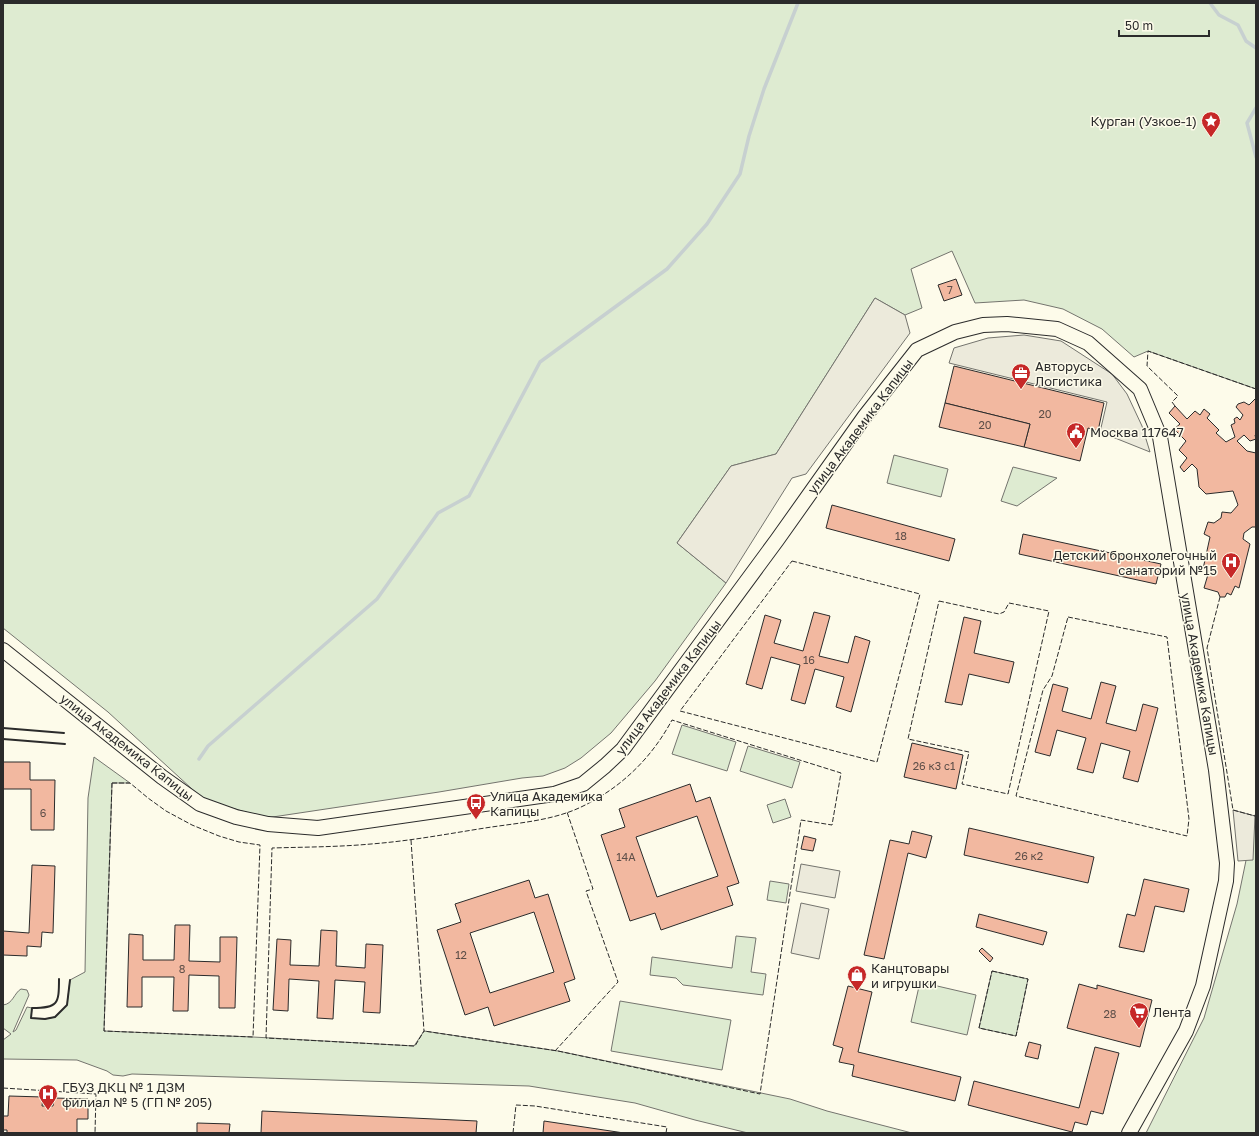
<svg xmlns="http://www.w3.org/2000/svg" width="1259" height="1136" viewBox="0 0 1259 1136" font-family="'Golos Text',sans-serif">
	<style>
		.green { fill: #deebd1; stroke: #74746e }
		.parking { fill: #eceadb; stroke: #74746e }
		.lines { fill: none; stroke-linecap: round; stroke-linejoin: round }
		.stream { stroke: #c7d0d0; stroke-width: 3.5 }
		.building { fill: #f2b8a0; stroke: #2b2b2b; fill-rule: evenodd }
		.tertiary-casing { stroke: #2b2b2b; stroke-width: 16 }
		.tertiary { stroke: #fdfbea; stroke-width: 14 }
		.fence { stroke: #2b2b2b; stroke-width: 1; stroke-dasharray: 5 2; stroke-linecap: butt }
		.wall { stroke: #2b2b2b; stroke-width: 2 }
		.labels { text-anchor: middle; stroke-width: 3; stroke-linejoin: round; paint-order: stroke }
		.number-label { font-size: 11px; fill: #5d4e48 }
		.poi-label { font-size: 13px; fill: #2b2b2b; stroke: #fdfbea; text-anchor: start }
		.street-label { font-size: 13px; fill: #2b2b2b; stroke: #fdfbea }
	</style>
	<rect width="100%" height="100%" fill="#fdfbea"/>
	<g class="green">
		<polygon points="3,3 1256,3 1256,389 1148,351 1134,357 1102,329 1063,309 1024,300 975,303 952,251 911,269 922,308 905,315 875,298 776,454 731,466 677,543 726,583 655,681 611,733 581,758 565,768 543,776 522,778 439,792 266,818 204,800 108,712 3,628"/>
		<polygon points="894,455 948,469 941,497 887,483"/>
		<polygon points="1013,467 1057,478 1017,506 1001,501"/>
		<polygon points="682,725 736,742 727,771 672,754"/>
		<polygon points="748,746 800,762 792,788 740,771"/>
		<path d="M 94,757 L 130,783 L 112,783 L 104,1031 L 253,1037 L 414,1046 L 424,1031 L 558,1051 L 790,1099 L 827,1111 L 912,1133 L 748,1133 L 695,1120 L 635,1103 L 529,1086 L 132,1074 L 123,1076 L 113,1075 L 107,1071 L 77,1060 L 3,1059 L 3,1040 L 11,1034 L 3,1028 L 3,1005 C 13,1004 14,993 21,989 L 27,990 L 29,995 L 13,1032 L 16,1030 L 27,1007 L 32,1008 L 31,1018 L 45,1019 L 55,1017 L 67,1005 L 70,980 L 85,972 L 88,798 Z"/>
		<polygon points="785,799 791,817 773,823 767,805"/>
		<polygon points="1256,812 1256,1133 1146,1133 1204,1018 1237,904"/>
		<polygon points="770,881 789,884 786,903 767,900"/>
		<polygon points="736,936 756,938 751,972 766,974 763,995 683,985 676,978 650,975 652,957 732,968"/>
		<polygon points="992,971 1028,979 1016,1036 979,1028"/>
		<polygon points="920,982 976,995 967,1035 911,1022"/>
		<polygon points="620,1001 731,1020 722,1070 611,1051"/>
	</g>
	<g class="parking">
		<polygon points="875,298 905,315 910,333 806,474 792,478 726,583 677,543 731,466 776,454"/>
		<polygon points="1024,335 1061,341 1112,374 1127,394 1142,426 1150,452 1100,432 1107,402 949,363 954,348 988,338"/>
		<polygon points="1233,810 1255,816 1253,860 1238,861"/>
		<polygon points="801,864 840,871 835,898 796,891"/>
		<polygon points="801,903 829,909 819,959 791,953"/>
	</g>
	<g class="lines">
		<g class="stream">
			<polyline points="1210,3 1219,15 1238,25 1246,41 1256,48"/>
			<polyline points="1256,108 1247,123 1256,157"/>
			<polyline points="199,759 208,746 377,599 438,513 469,496 540,362 667,269 707,224 740,174 749,136 764,89 798,3"/>
		</g>
	</g>
	<g class="building">
		<polygon points="956,279 962,295 944,301 938,285"/>
		<polygon points="954,366 1104,403 1098,431 1088,428 1080,461 1024,447 1030,424 945,403"/>
		<polygon points="1256,398 1256,434 1255,435 1256,439 1250,441 1244,435 1237,441 1247,451 1256,453 1256,527 1252,527 1244,533 1243,539 1250,544 1239,588 1235,586 1231,595 1227,593 1225,597 1220,597 1218,592 1204,588 1209,571 1203,569 1210,537 1204,534 1208,522 1214,523 1221,518 1222,512 1231,513 1238,505 1233,491 1206,494 1199,487 1197,469 1192,464 1184,472 1180,467 1187,458 1179,450 1186,441 1174,429 1180,424 1169,413 1175,406 1187,419 1195,411 1200,415 1204,409 1210,414 1207,418 1219,430 1216,433 1226,442 1235,437 1231,425 1235,423 1234,419 1237,417 1240,420 1243,415 1236,407 1238,404 1244,402 1249,405"/>
		<polygon points="945,403 1030,424 1024,447 939,427"/>
		<polygon points="832,505 955,539 949,561 826,528"/>
		<polygon points="1023,534 1161,564 1156,584 1019,554"/>
		<polygon points="814,612 830,616 819,656 848,663 855,636 870,641 851,712 836,707 844,677 815,669 805,704 791,700 800,665 771,657 762,689 746,684 765,615 781,620 774,643 803,651"/>
		<polygon points="964,617 981,621 974,653 1014,662 1009,683 969,674 962,705 945,702"/>
		<polygon points="1101,682 1116,686 1106,723 1136,731 1143,704 1158,708 1138,782 1123,778 1130,751 1101,743 1093,773 1077,769 1086,738 1057,730 1050,756 1035,752 1053,684 1068,688 1062,711 1091,719"/>
		<polygon points="912,743 963,755 956,789 904,777"/>
		<polygon points="3,762 30,762 30,780 55,780 54,830 31,830 31,789 3,789"/>
		<path d="M 690,784 L 696,802 L 710,797 L 739,883 L 727,887 L 733,905 L 661,930 L 655,913 L 630,921 L 601,835 L 625,827 L 619,809 ZM 697,816 L 718,876 L 657,897 L 636,837 Z"/>
		<polygon points="969,828 1094,857 1088,883 964,855"/>
		<polygon points="912,831 932,836 926,858 908,853 884,959 864,955 890,840 909,844"/>
		<polygon points="804,836 816,839 813,851 801,849"/>
		<polygon points="32,865 55,866 53,933 42,932 41,947 27,946 27,956 3,955 3,931 29,933"/>
		<polygon points="1144,879 1189,889 1184,912 1155,906 1144,952 1119,947 1127,914 1135,916"/>
		<path d="M 529,880 L 535,898 L 548,894 L 575,979 L 564,983 L 570,1001 L 494,1026 L 488,1007 L 465,1015 L 437,930 L 461,922 L 455,904 ZM 534,912 L 554,972 L 490,993 L 470,933 Z"/>
		<polygon points="979,914 1047,932 1043,945 976,927"/>
		<polygon points="175,925 190,925 189,961 220,962 220,937 237,937 235,1008 219,1008 219,976 189,975 188,1011 173,1011 174,977 142,977 142,1007 127,1007 129,934 143,935 143,960 174,960"/>
		<polygon points="321,930 337,931 336,966 365,968 366,944 383,945 380,1013 363,1012 365,982 335,980 333,1019 317,1018 319,981 289,979 288,1011 273,1010 277,939 291,940 290,965 319,966"/>
		<polygon points="982,948 993,958 990,962 979,951"/>
		<polygon points="1079,984 1097,989 1097,985 1152,1000 1140,1047 1067,1028"/>
		<polygon points="848,986 872,992 858,1052 961,1077 955,1101 852,1076 854,1065 839,1062 843,1048 833,1045"/>
		<polygon points="1029,1042 1041,1045 1038,1059 1025,1056"/>
		<polygon points="1095,1047 1119,1053 1103,1114 1091,1111 1087,1125 1075,1122 1072,1132 968,1105 974,1081 1079,1108"/>
		<polygon points="9,1096 43,1097 42,1106 53,1106 54,1098 88,1099 88,1119 77,1119 77,1133 78,1133 7,1133 7,1130 3,1130 3,1116 8,1116"/>
		<polygon points="262,1111 477,1121 476,1133 261,1133"/>
		<polygon points="544,1121 624,1133 543,1133"/>
		<polygon points="197,1123 230,1124 229,1133 197,1133"/>
	</g>
	<g class="lines">
		<g class="tertiary-casing">
			<polyline id="tertiary" points="3,650 162,777 200,804 236,817 268,824 318,828 554,794 583,784 605,766 623,749 777,540 865,416 917,350 955,332 983,325 1007,324 1057,329 1088,343 1140,389 1160,437 1216,770 1227,863 1226,881 1203,986 1186,1031 1129,1133"/>
		</g>
		<use href="#tertiary" class="tertiary"/>
		<g class="fence">
			<polyline points="1255,185 1256,186"/>
			<polyline points="1175,406 1172,402 1178,396 1147,366 1148,351 1256,389"/>
			<polygon points="792,561 920,594 877,762 680,711"/>
			<polyline points="1220,597 1207,648 1233,810 1255,816 1256,812"/>
			<polygon points="939,601 999,614 1004,612 1009,603 1049,611 1008,794 962,784 969,752 908,739"/>
			<polygon points="1068,617 1167,637 1189,819 1187,836 1016,796 1043,690 1052,676"/>
			<polygon points="112,783 130,783 148,798 166,811 192,825 219,836 239,842 260,845 253,1037 104,1031"/>
			<path d="M 411,840 L 424,1031 L 415,1046 L 266,1038 L 272,848 C 305,847 338,847 371,844 C 410,841 447,834 485,828 C 517,823 550,821 579,808 C 620,789 651,759 672,720 L 841,773 L 832,825 L 801,820 L 760,1094 L 558,1051 L 424,1031"/>
			<polygon points="992,971 1028,979 1016,1036 979,1028"/>
			<polyline points="555,1051 618,982 586,891 593,889 567,812"/>
			<polyline points="3,1088 96,1094 95,1133"/>
			<polyline points="513,1133 516,1105 535,1106 667,1127 666,1133"/>
		</g>
		<g class="wall">
			<polyline points="3,728 64,733"/>
			<polyline points="3,739 65,744"/>
			<path d="M 59,979 C 59,1004 58,1008 32,1008 L 31,1018 L 45,1019 L 55,1017 L 67,1005 L 70,980"/>
		</g>
	</g>
	<defs>
		<g id="sight-pin" transform="scale(1)"><path d="M0 17L-7.5 6A9.5 9.5 0 1 1 7.5 6Z" fill="#c62828" stroke="#fdfbea"/><path d="M0-6L1.8-2.2L6-1.7L2.9 1.2L3.7 5.4L0 3.3L-3.7 5.4L-2.9 1.2L-6-1.7L-1.8-2.2Z" fill="#fff"/></g>
		<g id="office-pin" transform="scale(1)"><path d="M0 17L-7.5 6A9.5 9.5 0 1 1 7.5 6Z" fill="#c62828" stroke="#fdfbea"/><path d="M-6-3h4V-5.5h4V-3h4V5H-6ZM-1-4.5V-3h2v-1.5ZM-6 0V1H6V0Z" fill="#fff"/></g>
		<g id="civic-pin" transform="scale(1)"><path d="M0 17L-7.5 6A9.5 9.5 0 1 1 7.5 6Z" fill="#c62828" stroke="#fdfbea"/><path d="M-.6-6.5H3V-4.5H.6V-3L4-1V1h2V6H-6V1h2V-1L-.6-3ZM-1.2 2.5V6h2.4V2.5Z" fill="#fff"/></g>
		<g id="hospital-pin" transform="scale(1)"><path d="M0 17L-7.5 6A9.5 9.5 0 1 1 7.5 6Z" fill="#c62828" stroke="#fdfbea"/><path d="M-5-5h3v3.5h4V-5h3V5h-3V1.5h-4V5h-3Z" fill="#fff"/></g>
		<g id="bus-pin" transform="scale(1)"><path d="M0 17L-7.5 6A9.5 9.5 0 1 1 7.5 6Z" fill="#c62828" stroke="#fdfbea"/><path d="M-5-6H5V4H4V6H2V4H-2V6H-4V4H-5ZM-3.5-4V0h7V-4ZM-3.5 1.2v1.5H-2V1.2ZM2 1.2v1.5H3.5V1.2Z" fill="#fff"/></g>
		<g id="shop-pin" transform="scale(1)"><path d="M0 17L-7.5 6A9.5 9.5 0 1 1 7.5 6Z" fill="#c62828" stroke="#fdfbea"/><path d="M-5-2.5h2.3a2.7 3.5 0 0 1 5.4 0H5L5.5 6h-11ZM-1.5-2.5h3a1.5 2.3 0 0 0-3 0Z" fill="#fff"/></g>
		<g id="supermarket-pin" transform="scale(1)"><path d="M0 17L-7.5 6A9.5 9.5 0 1 1 7.5 6Z" fill="#c62828" stroke="#fdfbea"/><path d="M-6-5.5h2.5l.6 2H6L4.5 2H-2.5L-4.4-4H-6ZM-1.5 3.2a1.3 1.3 0 1 0 .1 0ZM3 3.2a1.3 1.3 0 1 0 .1 0Z" fill="#fff"/></g>
	</defs>
	<g fill-rule="evenodd">
		<use href="#sight-pin" x="1211" y="121"/>
		<use href="#office-pin" x="1021" y="373"/>
		<use href="#civic-pin" x="1076" y="432"/>
		<use href="#hospital-pin" x="1231" y="562"/>
		<use href="#bus-pin" x="476" y="803"/>
		<use href="#shop-pin" x="857" y="975"/>
		<use href="#supermarket-pin" x="1139" y="1012"/>
		<use href="#hospital-pin" x="48" y="1094"/>
	</g>
	<g class="labels">
		<g class="number-label">
			<text x="950" y="294">7</text>
			<text x="1045" y="418">20</text>
			<text x="985" y="429">20</text>
			<text x="901" y="540">18</text>
			<text x="809" y="664">16</text>
			<text x="934" y="770">26 к3 с1</text>
			<text x="43" y="817">6</text>
			<text x="1029" y="860">26 к2</text>
			<text x="626" y="861">14А</text>
			<text x="461" y="959">12</text>
			<text x="182" y="973">8</text>
			<text x="1110" y="1018">28</text>
		</g>
		<g class="poi-label">
			<text x="1197" y="126" text-anchor="end">Курган (Узкое-1)</text>
			<text x="1035" y="371">Авторусь<tspan x="1035" dy="15">Логистика</tspan></text>
			<text x="1090" y="437">Москва 117647</text>
			<text x="1217" y="560" text-anchor="end">Детский бронхолегочный<tspan x="1217" dy="15">санаторий №15</tspan></text>
			<text x="490" y="801">Улица Академика<tspan x="490" dy="15">Капицы</tspan></text>
			<text x="871" y="973">Канцтовары<tspan x="871" dy="15">и игрушки</tspan></text>
			<text x="1153" y="1017">Лента</text>
			<text x="62" y="1092">ГБУЗ ДКЦ № 1 ДЗМ<tspan x="62" dy="15">филиал № 5 (ГП № 205)</tspan></text>
		</g>
		<g class="street-label">
			<text transform="translate(860 426) rotate(-53)" y="5">улица Академика Капицы</text>
			<text transform="translate(1200 674) rotate(80)" y="5">улица Академика Капицы</text>
			<text transform="translate(668 687) rotate(-53)" y="5">улица Академика Капицы</text>
			<text transform="translate(127 747) rotate(38)" y="5">улица Академика Капицы</text>
		</g>
	</g>
	<rect width="1259" height="1136" fill="none" stroke="#2b2b2b" stroke-width="8"/>
	<path d="M1119 30v6h90v-6" fill="none" stroke="#2b2b2b" stroke-width="2"/>
	<text x="1125" y="30" font-size="12" fill="#2b2b2b" stroke="#fdfbea" stroke-width="3" paint-order="stroke">50 m</text>
</svg>
